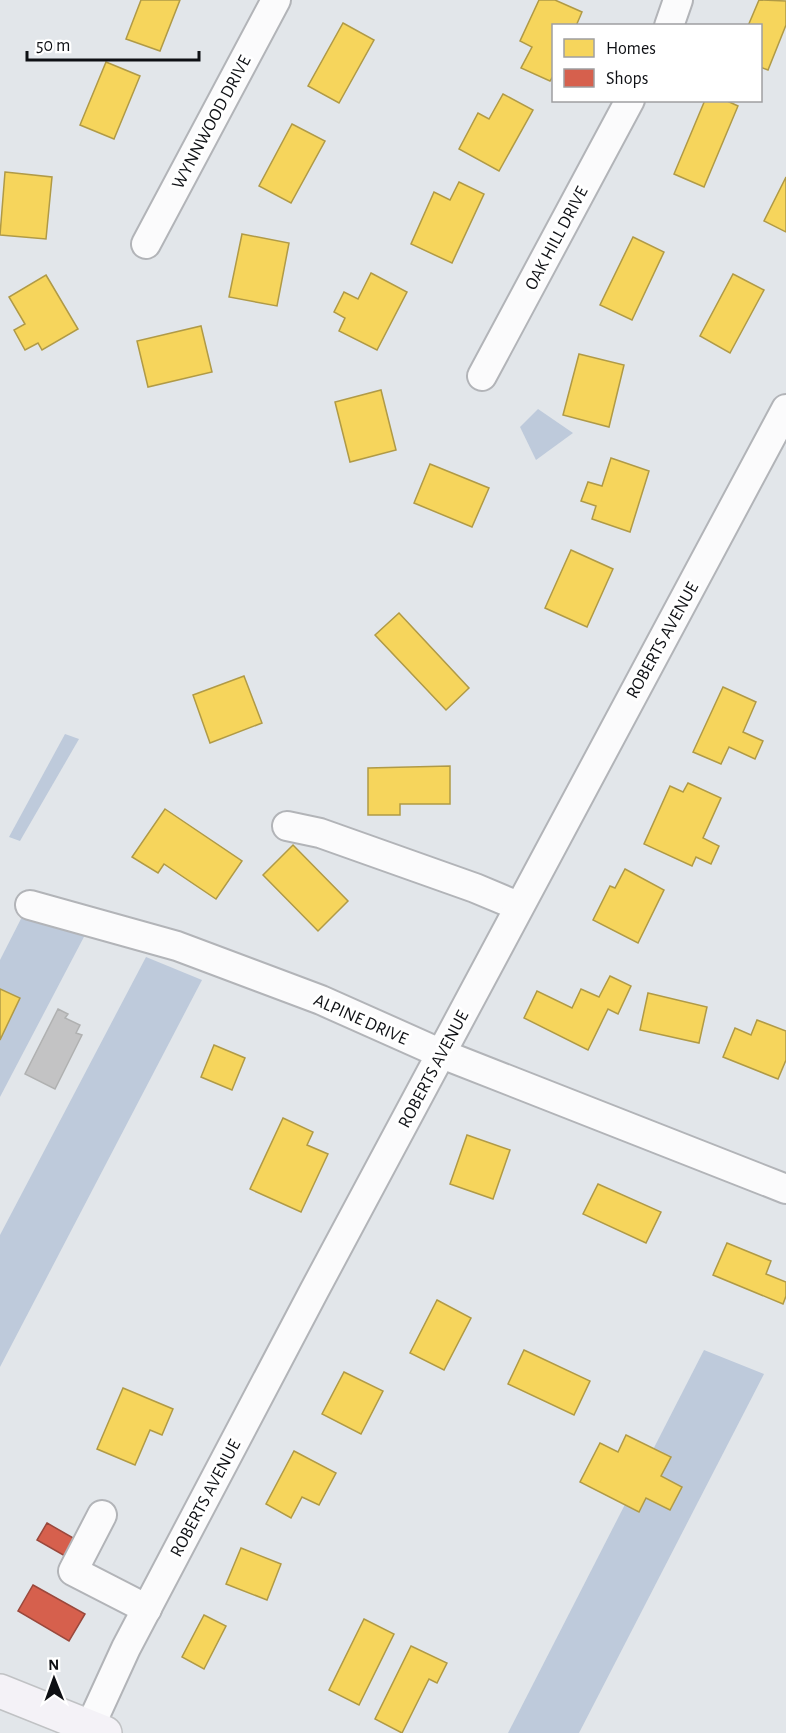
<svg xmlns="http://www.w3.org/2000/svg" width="786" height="1733" viewBox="0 0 786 1733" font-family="'Alegreya Sans',sans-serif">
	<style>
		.forest { fill: #becadb }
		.homes { fill: #f6d55c; stroke: #b09a46; stroke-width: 1.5 }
		.shops { fill: #d6604d; stroke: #9a483c; stroke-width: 1.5 }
		.building { fill: #c3c3c4; stroke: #b0b1b1; stroke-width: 1.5 }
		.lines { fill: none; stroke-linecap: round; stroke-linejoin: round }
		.minor-casing { stroke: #b2b4b8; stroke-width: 32 }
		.major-casing { stroke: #c0c2c4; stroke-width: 36 }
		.minor { stroke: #fbfbfc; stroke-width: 28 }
		.major { stroke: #f4f2f7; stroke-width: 33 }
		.labels { text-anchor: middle; stroke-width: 6; stroke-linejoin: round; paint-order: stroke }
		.street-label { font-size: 18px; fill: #0e1014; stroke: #fff }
	</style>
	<rect width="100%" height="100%" fill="#e2e6ea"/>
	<g class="forest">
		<polygon points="538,409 573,433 536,460 520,427"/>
		<polygon points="65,734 79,739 20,841 9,837"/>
		<polygon points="26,909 86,933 0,1097 0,960"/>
		<polygon points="146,957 202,980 0,1367 0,1235"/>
		<polygon points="704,1350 764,1374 579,1733 508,1733"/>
	</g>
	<g class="homes">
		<polygon points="141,0 180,0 160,51 126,39"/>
		<polygon points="539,0 555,0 582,12 576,26 554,26 554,75 550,81 521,68 532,47 520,41"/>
		<polygon points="759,0 786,1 786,25 768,70 760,67 760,26 748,26"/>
		<polygon points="343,23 374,40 339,103 308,86"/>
		<polygon points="106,62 140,76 114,139 80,125"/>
		<polygon points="503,94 533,110 499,171 459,149 478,113 489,119"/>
		<polygon points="705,100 725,100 738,106 704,187 674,174"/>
		<polygon points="292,124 325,141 291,203 259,186"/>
		<polygon points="5,172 52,177 46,239 0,235"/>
		<polygon points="786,177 786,232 764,221"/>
		<polygon points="459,182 484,194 452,263 411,244 434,192 450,200"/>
		<polygon points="242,234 289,243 277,306 229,297"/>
		<polygon points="633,237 664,252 632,320 600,305"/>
		<polygon points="371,273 407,292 377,350 339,331 345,318 334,312 344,292 358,299"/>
		<polygon points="733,274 764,290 730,353 700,336"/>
		<polygon points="46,275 78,329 42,350 38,343 25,350 14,330 25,324 9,297"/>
		<polygon points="201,326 212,372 148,387 137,341"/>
		<polygon points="579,354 624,365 609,427 563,415"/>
		<polygon points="381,390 396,450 350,462 335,402"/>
		<polygon points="611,458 649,471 630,532 592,519 596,506 581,501 588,482 602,486"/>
		<polygon points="430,464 489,488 472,527 414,503"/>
		<polygon points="571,550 613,569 587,627 545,608"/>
		<polygon points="399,613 469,688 446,710 375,635"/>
		<polygon points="244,676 262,723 210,743 193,695"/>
		<polygon points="723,687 756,702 743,732 763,741 755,759 729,747 721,764 693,752"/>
		<polygon points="450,766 450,804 400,804 400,815 368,815 368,768"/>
		<polygon points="688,783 721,798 703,838 719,846 711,864 696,857 692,866 644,844 670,786 683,792"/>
		<polygon points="165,809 242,861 216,899 164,864 158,873 132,857"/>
		<polygon points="293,845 348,901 318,931 263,875"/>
		<polygon points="625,869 664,890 638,943 593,920 610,886 615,888"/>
		<polygon points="610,976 631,986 618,1014 608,1009 588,1050 524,1018 537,991 572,1008 581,989 599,997"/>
		<polygon points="0,989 20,998 0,1040"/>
		<polygon points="648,993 707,1007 699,1043 640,1030"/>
		<polygon points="757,1020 786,1031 786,1060 778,1079 723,1057 735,1028 751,1035"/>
		<polygon points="214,1045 245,1058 232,1090 201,1077"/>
		<polygon points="283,1118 313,1132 307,1145 328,1154 301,1212 250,1189"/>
		<polygon points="467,1135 510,1150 493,1199 450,1184"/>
		<polygon points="598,1184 661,1212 646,1243 583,1214"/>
		<polygon points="727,1243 771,1261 766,1274 786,1282 786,1296 783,1304 713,1275"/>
		<polygon points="437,1300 471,1318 444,1370 410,1353"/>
		<polygon points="524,1350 590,1381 574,1415 508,1384"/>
		<polygon points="344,1372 383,1391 361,1434 322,1414"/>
		<polygon points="123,1388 173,1409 162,1435 150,1430 135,1465 97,1449"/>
		<polygon points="626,1435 671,1457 661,1476 682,1487 670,1510 646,1498 639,1512 580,1482 600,1443 618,1452"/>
		<polygon points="294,1451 336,1473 319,1505 302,1497 291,1518 266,1504"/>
		<polygon points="241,1548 281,1564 267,1600 226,1584"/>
		<polygon points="204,1615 226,1626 204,1669 182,1657"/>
		<polygon points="364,1619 394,1634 359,1705 329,1690"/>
		<polygon points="411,1646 447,1663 437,1683 429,1679 402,1733 375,1719"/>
	</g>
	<g class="shops">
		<polygon points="47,1523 75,1539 65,1556 37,1540"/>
		<polygon points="33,1585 85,1614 69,1641 18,1611"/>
	</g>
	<polygon class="building" points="58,1009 68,1014 65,1018 80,1025 76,1033 82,1035 55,1089 25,1074"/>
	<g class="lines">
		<g class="minor-casing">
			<g id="minor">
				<polyline points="669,26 678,0"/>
				<polyline points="146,244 276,0"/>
				<polyline points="482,376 630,100"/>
				<polyline points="287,826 320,833 475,888 518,906"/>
				<polyline points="30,905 177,946 321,1000 442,1054 786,1189"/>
				<polyline points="102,1515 73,1571 147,1609"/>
				<polyline points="87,1733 126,1648 314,1291 786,409"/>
			</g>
		</g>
		<g class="major-casing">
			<polyline id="major" points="0,1691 105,1733"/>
		</g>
		<use href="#minor" class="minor"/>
		<use href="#major" class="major"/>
	</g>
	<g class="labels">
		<g class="street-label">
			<text transform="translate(211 122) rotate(-62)" y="6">WYNNWOOD DRIVE</text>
			<text transform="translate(556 238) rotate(-62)" y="6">OAK HILL DRIVE</text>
			<text transform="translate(662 640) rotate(-61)" y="6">ROBERTS AVENUE</text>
			<text transform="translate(361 1019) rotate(24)" y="6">ALPINE DRIVE</text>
			<text transform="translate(433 1069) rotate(-62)" y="6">ROBERTS AVENUE</text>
			<text transform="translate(205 1498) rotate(-62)" y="6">ROBERTS AVENUE</text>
		</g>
	</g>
	<rect x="552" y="24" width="210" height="78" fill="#ffffff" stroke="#9f9fa1" stroke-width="1.5"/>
	<rect x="564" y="39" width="30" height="18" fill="#f6d55c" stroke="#9f9fa1" stroke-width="1.5"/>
	<text x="606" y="54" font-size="18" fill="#0e1014">Homes</text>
	<rect x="564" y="69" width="30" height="18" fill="#d6604d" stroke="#9f9fa1" stroke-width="1.5"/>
	<text x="606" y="84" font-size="18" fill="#0e1014">Shops</text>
	<g transform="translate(54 1679) rotate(359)" stroke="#ffffff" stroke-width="4.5" paint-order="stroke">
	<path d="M0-4.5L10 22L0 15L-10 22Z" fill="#0e1014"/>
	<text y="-9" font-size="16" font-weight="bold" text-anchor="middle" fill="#0e1014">N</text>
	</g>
	<path d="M27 51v9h172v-9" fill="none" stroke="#0e1014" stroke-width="3"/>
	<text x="36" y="51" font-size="18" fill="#0e1014" stroke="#ffffff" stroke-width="4.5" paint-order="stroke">50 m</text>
</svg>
